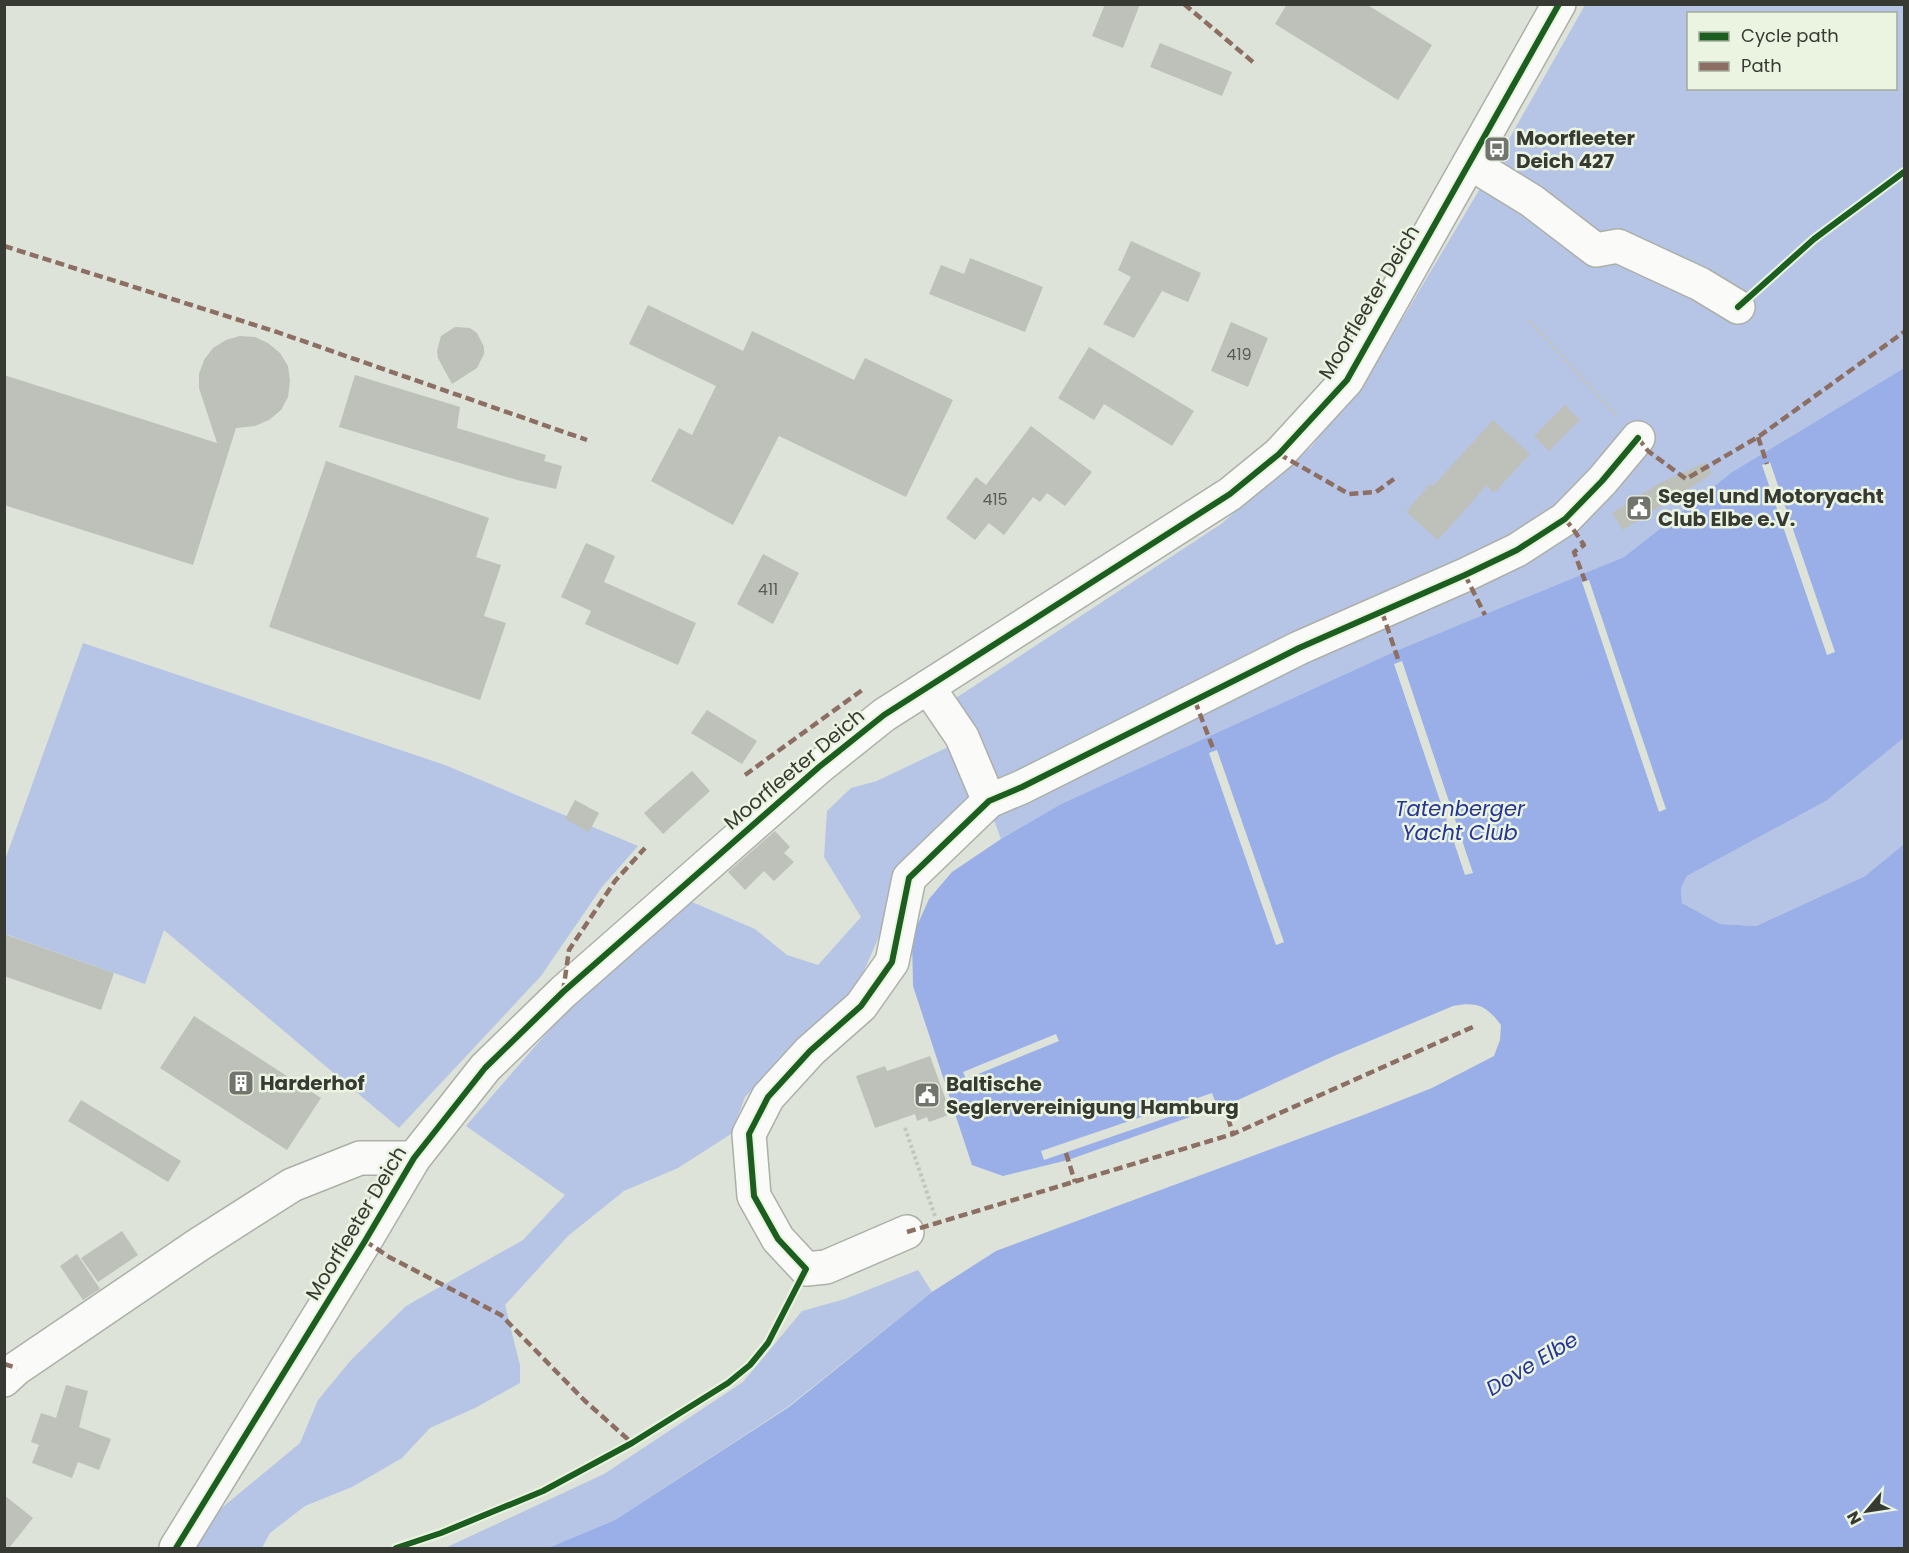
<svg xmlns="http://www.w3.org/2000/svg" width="1909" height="1553" viewBox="0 0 1909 1553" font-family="Poppins,sans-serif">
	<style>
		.green { fill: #b6c5e6; fill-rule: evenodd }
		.water { fill: #9aaee7 }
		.pier { fill: #dde3d8 }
		.building { fill: #bdc1b9 }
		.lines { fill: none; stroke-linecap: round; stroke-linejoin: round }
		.minor-casing { stroke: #acb0a8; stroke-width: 36 }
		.path { stroke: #c2c4c1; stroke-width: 4; stroke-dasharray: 3 3; stroke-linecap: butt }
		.minor { stroke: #fafbf9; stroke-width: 33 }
		.quiet { stroke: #8d6e63; stroke-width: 4.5; stroke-dasharray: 9 4.5; stroke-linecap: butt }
		.cycleway-casing { stroke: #ebf4e1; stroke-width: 10 }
		.cycleway { stroke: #1b5e20; stroke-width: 6 }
		.labels { text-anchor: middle; stroke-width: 5; stroke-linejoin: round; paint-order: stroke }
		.number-label { font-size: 16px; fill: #585c54 }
		.poi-label { font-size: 20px; font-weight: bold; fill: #373a33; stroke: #ebf4e1; text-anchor: start }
		.street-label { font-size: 20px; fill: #373a33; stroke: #ebf4e1 }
		.water-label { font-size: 21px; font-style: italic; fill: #263496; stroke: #ebf4e1 }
	</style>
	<rect width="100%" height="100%" fill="#dde3d8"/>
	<g class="green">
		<path d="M 1585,5 L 1904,5 L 1904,368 L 1732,472 L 1624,557 L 1398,650 L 1061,804 L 1001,839 L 992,815 L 933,713 L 1221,524 L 1311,447 L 1369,375 L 1500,155 ZM 1688,14 L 1896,14 L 1896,88 L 1688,88 Z"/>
		<polygon points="83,643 445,765 638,846 602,887 541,976 399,1128 164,930 145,984 5,934 5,860"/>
		<polygon points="1904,738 1904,844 1865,876 1756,926 1720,924 1682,903 1681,888 1687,876 1826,801"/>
		<polygon points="948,747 963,773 968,798 912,862 855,991 785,1054 745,1097 731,1134 678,1168 624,1191 568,1236 505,1305 520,1365 520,1383 475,1408 430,1428 402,1458 352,1487 305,1506 270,1533 262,1548 194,1548 218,1511 300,1443 318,1400 351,1360 406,1306 523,1240 565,1195 466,1126 571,1005 685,899 755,929 787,955 818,965 861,917 824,857 827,811 851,788 877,781"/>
		<polygon points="918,1270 932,1292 789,1406 615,1520 548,1548 445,1548 604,1474 743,1382 802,1311 845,1299"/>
	</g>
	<path class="water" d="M 1904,368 L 1904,738 L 1826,801 L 1687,876 L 1681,888 L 1682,903 L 1720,924 L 1756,926 L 1865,876 L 1904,844 L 1904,1548 L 548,1548 L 615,1520 L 789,1407 L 932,1292 L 996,1251 L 1366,1114 L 1432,1088 L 1494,1056 L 1500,1040 L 1501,1025 C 1487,1006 1477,1001 1453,1006 L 1334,1056 L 1238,1100 L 1068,1160 L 1003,1176 L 972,1165 L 913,986 L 912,937 L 929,899 L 952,872 L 1001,839 L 1061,804 L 1398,650 L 1624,557 L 1732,472 Z"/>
	<g class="pier">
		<polygon points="1770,462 1835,652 1827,655 1762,465"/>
		<polygon points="1589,580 1666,809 1659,812 1582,582"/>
		<polygon points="1402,661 1473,873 1465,875 1394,664"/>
		<polygon points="1217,750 1284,942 1276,945 1209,753"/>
		<polygon points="1056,1034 1059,1041 966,1079 963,1072"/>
		<polygon points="1212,1093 1215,1101 1044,1160 1041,1151"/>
	</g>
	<g class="building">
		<polygon points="1105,4 1140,4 1123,48 1092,36"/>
		<polygon points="1287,4 1366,4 1432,45 1398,100 1275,24"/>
		<polygon points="1160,43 1232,72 1222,96 1150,67"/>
		<polygon points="1131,241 1201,273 1188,302 1162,291 1134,338 1103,324 1131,277 1118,270"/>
		<polygon points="970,258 1043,287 1025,332 929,294 941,265 964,274"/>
		<polygon points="648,305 743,351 752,331 854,380 865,358 953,400 906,497 779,436 733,525 651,481 679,428 692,435 716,386 629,344"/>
		<polygon points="1231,322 1268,338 1248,387 1211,371"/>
		<polygon points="455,327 470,328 477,333 484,347 484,354 477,368 452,384 438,358 437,351 441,336"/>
		<polygon points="240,336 255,337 268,343 280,353 288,366 290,381 288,397 281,410 269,420 255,426 236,428 193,565 4,505 4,375 217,443 199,388 199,374 204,360 213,348 226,340"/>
		<polygon points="1089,347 1194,411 1172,446 1104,404 1094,420 1058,398"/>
		<polygon points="355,375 460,407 457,428 546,455 544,461 562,466 556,489 517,480 339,427"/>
		<polygon points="1565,405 1580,420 1549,451 1534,436"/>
		<polygon points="1493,420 1530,454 1494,493 1486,486 1438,540 1406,512 1430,484 1433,486"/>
		<polygon points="1031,426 1092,472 1065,506 1047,493 1040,502 1033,497 1004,535 989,523 975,540 946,518 976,477 986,485"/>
		<polygon points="326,461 489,518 476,557 501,565 484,616 506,623 480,700 269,627"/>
		<polygon points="1706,462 1712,474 1623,530 1612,513 1658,484"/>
		<polygon points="586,543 615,556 604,582 696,623 678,665 585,624 591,611 561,597"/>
		<polygon points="763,554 799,573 773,624 737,604"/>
		<polygon points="707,710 757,741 742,764 691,733"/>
		<polygon points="692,771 710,791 663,834 644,813"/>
		<polygon points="575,800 599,813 589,832 565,819"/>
		<polygon points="775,831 790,847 784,853 794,862 774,881 764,871 745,890 728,872"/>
		<polygon points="4,934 114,973 101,1010 4,976"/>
		<polygon points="194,1016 321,1098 287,1150 160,1068"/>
		<polygon points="930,1056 951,1114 929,1122 927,1117 917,1121 915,1114 875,1128 856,1076 885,1066 887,1071"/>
		<polygon points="81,1100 181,1161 168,1182 68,1121"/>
		<polygon points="122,1231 138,1255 98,1282 81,1258"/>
		<polygon points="77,1254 100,1289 83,1300 60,1266"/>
		<polygon points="66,1385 88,1391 79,1427 111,1439 99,1470 78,1462 72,1478 32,1463 39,1445 31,1442 41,1413 56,1418"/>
		<polygon points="4,1495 33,1518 9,1548 4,1548"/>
	</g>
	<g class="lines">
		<g class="minor-casing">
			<g id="minor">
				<polyline points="1470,163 1532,201 1596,250 1618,246 1700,284 1738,307"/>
				<polyline points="928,687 962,737 989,801"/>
				<polyline points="907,1232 826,1267 806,1269 778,1239 754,1196 749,1134 768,1097 810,1051 861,1006 892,962 909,878 989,801 1022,787 1299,648 1465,575 1517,550 1565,519 1602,481 1638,438"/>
				<polyline points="4,1380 17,1368 198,1245 292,1185 360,1158 414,1158"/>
				<polyline points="176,1548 365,1241 414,1158 485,1068 563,992 819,767 884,715 1230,494 1279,454 1347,380 1559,4"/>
			</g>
		</g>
		<g class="path">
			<polyline points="1760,287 1814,239 1904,172"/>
			<polyline points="1529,320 1617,416"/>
			<polyline points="905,1128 935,1216"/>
		</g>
		<use href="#minor" class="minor"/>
		<g class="quiet">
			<polyline points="1184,4 1253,62"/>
			<polyline points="4,246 277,332 587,440"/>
			<polyline points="1758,437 1767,464"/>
			<polyline points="1638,438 1648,451 1686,479 1758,437 1904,332"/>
			<polyline points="1279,454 1349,494 1376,492 1394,479"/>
			<polyline points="1565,519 1573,529 1584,545 1574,552 1585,581"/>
			<polyline points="1465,575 1485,615"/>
			<polyline points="1382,612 1399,662"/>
			<polyline points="1195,701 1214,751"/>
			<polyline points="745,775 865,688"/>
			<polyline points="563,992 569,950 615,881 645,848"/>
			<polyline points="1224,1105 1233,1134"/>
			<polyline points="1066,1153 1075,1182"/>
			<polyline points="907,1232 1233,1134 1475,1026"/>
			<polyline points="365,1241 389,1257 501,1315 585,1401 632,1443"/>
			<polyline points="4,1364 17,1368"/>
		</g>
		<g class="cycleway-casing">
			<g id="cycleway">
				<polyline points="1738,307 1814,239 1904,172"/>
				<polyline points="176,1548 365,1241 414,1158 485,1068 563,992 819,767 884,715 1230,494 1279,454 1347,380 1559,4"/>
				<polyline points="396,1548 441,1533 543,1491 632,1443 728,1383 750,1365 768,1343 806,1269 778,1239 754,1196 749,1134 768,1097 810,1051 861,1006 892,962 909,878 989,801 1022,787 1299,648 1465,575 1517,550 1565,519 1602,481 1638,438"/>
			</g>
		</g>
		<use href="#cycleway" class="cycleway"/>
	</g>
	<defs>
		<g id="bus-square" transform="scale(1.35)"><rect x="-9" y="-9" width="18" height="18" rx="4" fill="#71756d" stroke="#ebf4e1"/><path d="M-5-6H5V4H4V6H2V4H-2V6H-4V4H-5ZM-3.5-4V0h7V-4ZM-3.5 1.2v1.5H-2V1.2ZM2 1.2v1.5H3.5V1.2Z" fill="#fff"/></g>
		<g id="civic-square" transform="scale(1.35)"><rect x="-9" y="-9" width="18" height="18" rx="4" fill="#71756d" stroke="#ebf4e1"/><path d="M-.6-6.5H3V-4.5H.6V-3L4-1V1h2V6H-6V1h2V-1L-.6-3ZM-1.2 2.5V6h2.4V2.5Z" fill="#fff"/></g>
		<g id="building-square" transform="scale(1.35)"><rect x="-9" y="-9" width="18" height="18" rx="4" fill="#71756d" stroke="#ebf4e1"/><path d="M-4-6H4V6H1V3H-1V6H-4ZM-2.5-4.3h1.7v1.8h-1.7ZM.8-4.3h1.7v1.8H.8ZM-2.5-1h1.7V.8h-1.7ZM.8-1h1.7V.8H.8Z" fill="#fff"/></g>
	</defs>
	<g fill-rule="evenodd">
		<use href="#bus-square" x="1497" y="149"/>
		<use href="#civic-square" x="1639" y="508"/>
		<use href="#building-square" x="241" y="1083"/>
		<use href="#civic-square" x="927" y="1095"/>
	</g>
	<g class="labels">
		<g class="number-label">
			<text x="1239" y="360">419</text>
			<text x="995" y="505">415</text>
			<text x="768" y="595">411</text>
		</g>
		<g class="poi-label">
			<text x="1516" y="145">Moorfleeter<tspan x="1516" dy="23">Deich 427</tspan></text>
			<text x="1658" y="503">Segel und Motoryacht<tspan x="1658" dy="23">Club Elbe e.V.</tspan></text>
			<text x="260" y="1090">Harderhof</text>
			<text x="946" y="1091">Baltische<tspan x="946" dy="23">Seglervereinigung Hamburg</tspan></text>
		</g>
		<g class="street-label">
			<text transform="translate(1369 302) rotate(-59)" y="7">Moorfleeter Deich</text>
			<text transform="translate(794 769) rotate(-40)" y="7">Moorfleeter Deich</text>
			<text transform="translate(356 1223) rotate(-59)" y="7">Moorfleeter Deich</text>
		</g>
		<g class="water-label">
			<text x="1460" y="816">Tatenberger<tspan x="1460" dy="24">Yacht Club</tspan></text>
			<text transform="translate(1532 1364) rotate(-31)" y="7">Dove Elbe</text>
		</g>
	</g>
	<rect width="1909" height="1553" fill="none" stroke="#373a33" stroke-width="12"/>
	<rect x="1687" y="12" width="210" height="78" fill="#ebf4e1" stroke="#a3aa9b" stroke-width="1.5"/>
	<rect x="1699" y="32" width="30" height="9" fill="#1b5e20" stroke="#a3aa9b" stroke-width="1.5"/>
	<text x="1741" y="42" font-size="18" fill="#373a33">Cycle path</text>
	<rect x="1699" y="62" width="30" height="9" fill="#8d6e63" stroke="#a3aa9b" stroke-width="1.5"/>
	<text x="1741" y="72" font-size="18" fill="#373a33">Path</text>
	<g transform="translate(1867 1511) rotate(241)" stroke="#ebf4e1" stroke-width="4.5" paint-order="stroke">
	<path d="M0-4.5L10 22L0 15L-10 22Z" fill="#373a33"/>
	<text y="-9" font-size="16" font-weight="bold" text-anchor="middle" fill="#373a33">N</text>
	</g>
</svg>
